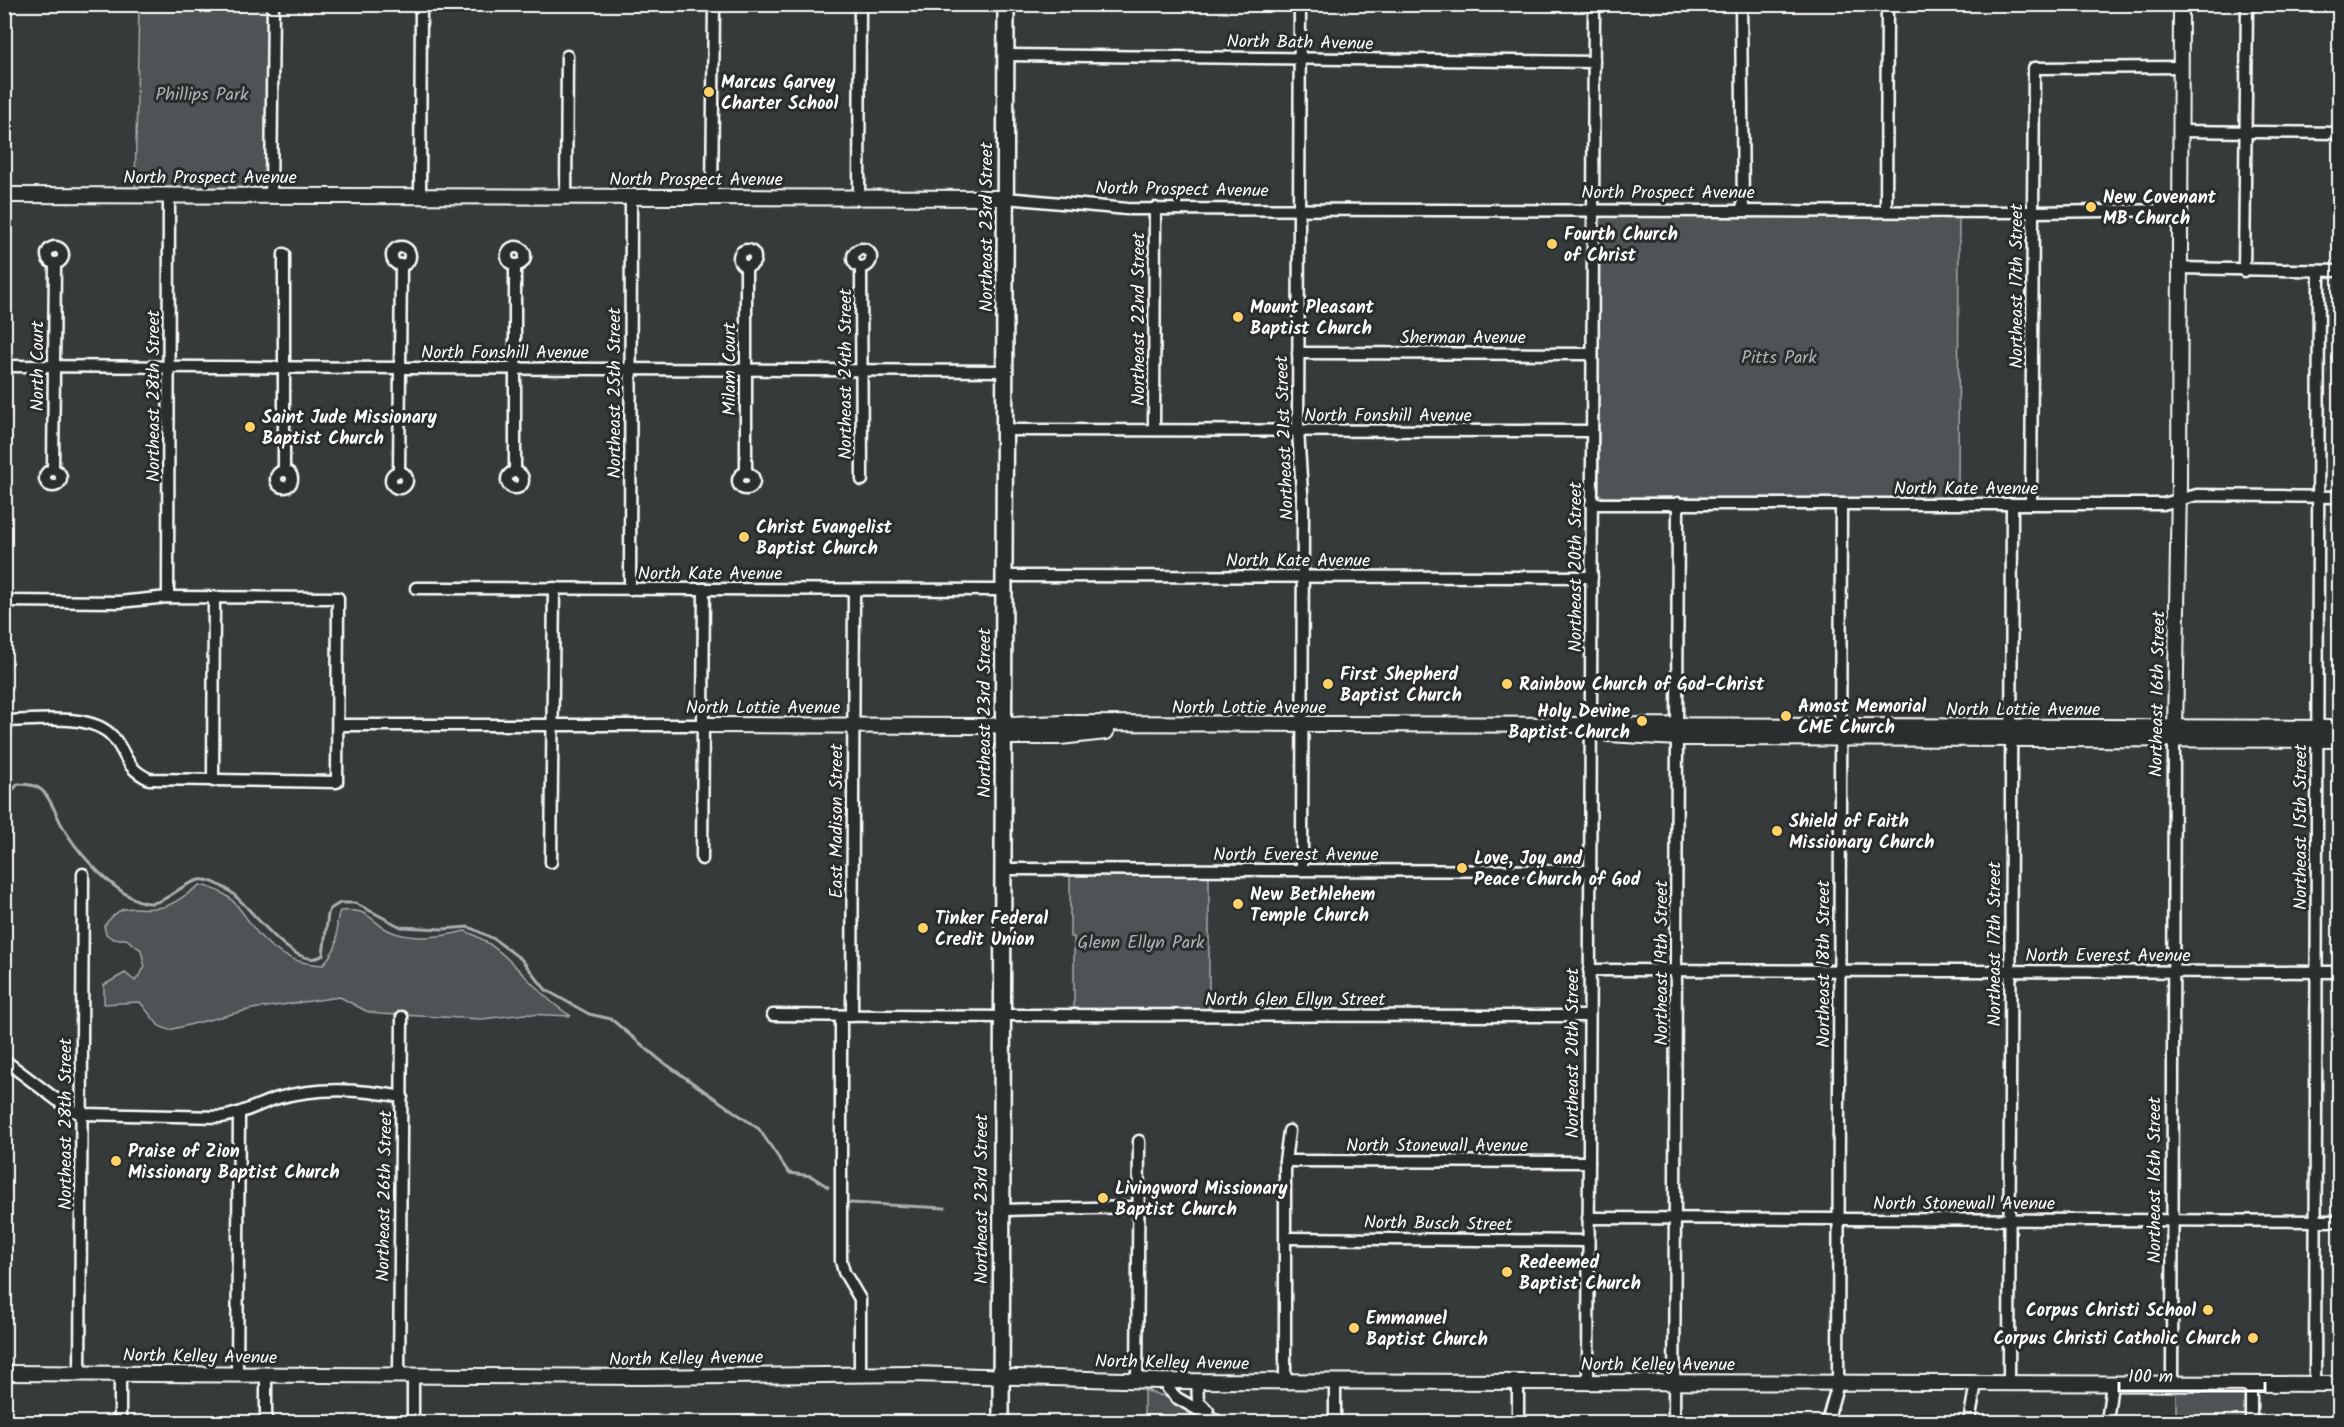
<svg xmlns="http://www.w3.org/2000/svg" width="2344" height="1427" viewBox="0 0 2344 1427" font-family="Kalam,sans-serif">
	<style>
		.green { fill: #505354; stroke: #a8a9aa; stroke-width: 1.5 }
		.lines { fill: none; stroke-linecap: round; stroke-linejoin: round }
		.stream { stroke: #adaeaf; stroke-width: 3 }
		.street-casing { stroke: #fff; stroke-width: 15 }
		.secondary-casing { stroke: #fff; stroke-width: 18 }
		.primary-casing { stroke: #fff; stroke-width: 20 }
		.street { stroke: #2a2d2e; stroke-width: 10 }
		.secondary { stroke: #2a2d2e; stroke-width: 14 }
		.primary { stroke: #2a2d2e; stroke-width: 15 }
		.poi-dot { fill: #ffd166; stroke: #2a2d2e; stroke-width: 2 }
		.labels { text-anchor: middle; stroke-width: 6; stroke-linejoin: round; paint-order: stroke }
		.street-label { font-size: 18px; fill: #fff; stroke: #2a2d2e }
		.poi-label { font-size: 18px; font-weight: bold; fill: #fff; stroke: #2a2d2e; text-anchor: start }
		.park-label { font-size: 18px; fill: #b0b2b2; stroke: #2a2d2e }
	</style>
	<rect width="100%" height="100%" fill="#373a3b"/>
	<filter id="ink" filterUnits="userSpaceOnUse"><feTurbulence type="fractalNoise" baseFrequency=".0167" numOctaves="2"/><feDisplacementMap in="SourceGraphic" scale="12" xChannelSelector="R" yChannelSelector="G"/><feConvolveMatrix kernelMatrix="1 2 1 2 8 2 1 2 1" color-interpolation-filters="sRGB"/></filter>
	<g filter="url(#ink)">
		<g class="green">
			<polygon points="139,5 267,5 265,184 261,190 135,188"/>
			<polygon points="1607,215 1959,217 1958,498 1604,497 1599,495 1599,224 1601,217"/>
			<polygon points="1070,874 1209,874 1209,1009 1074,1009 1074,937 1070,937"/>
			<path d="M 200,885 C 241,893 241,919 266,942 C 282,957 302,964 323,965 C 327,959 334,952 336,945 C 339,933 334,923 340,911 C 373,907 370,925 395,933 C 418,940 442,937 465,931 C 510,948 531,992 571,1016 L 525,1014 L 482,1019 L 379,1014 L 366,1011 L 340,997 L 252,1009 L 169,1030 L 159,1026 L 140,1002 L 104,1004 L 104,985 L 125,973 L 135,981 L 145,967 L 141,950 L 126,939 L 113,939 L 106,934 L 104,926 C 126,897 134,913 163,907 C 176,904 189,892 200,885 Z"/>
			<polygon points="2176,1389 2242,1390 2246,1395 2245,1421 2176,1421"/>
			<polygon points="1144,1390 1176,1400 1209,1422 1144,1422"/>
		</g>
		<g class="lines">
			<g class="stream">
				<path d="M 4,800 L 18,784 C 29,784 39,785 46,795 C 53,804 57,817 63,827 C 77,852 101,877 124,893 C 163,919 169,887 199,880 C 209,878 219,885 228,890 C 250,904 295,975 323,955 L 328,914 L 330,909 L 340,903 L 355,903 L 401,927 L 443,929 L 469,927 L 494,939 L 521,959 L 546,990 L 589,1014 L 611,1019 L 660,1060 L 759,1129 L 789,1173 L 811,1176 L 828,1187"/>
				<polyline points="850,1203 945,1208"/>
			</g>
			<g class="street-casing">
				<g id="street">
					<polyline points="1300,4 1298,431 1303,508 1302,870"/>
					<polyline points="1741,4 1743,209"/>
					<polyline points="1006,55 1594,62"/>
					<polyline points="2180,131 2340,133"/>
					<polyline points="271,195 273,4"/>
					<polyline points="420,196 421,4"/>
					<polyline points="566,197 567,56"/>
					<polyline points="712,197 714,4"/>
					<polyline points="859,197 860,4"/>
					<polyline points="1006,198 1127,209 2033,212 2180,210"/>
					<polyline points="1886,211 1887,4"/>
					<circle cx="55" cy="255" r="8"/>
					<circle cx="401" cy="256" r="9"/>
					<circle cx="516" cy="256" r="9"/>
					<circle cx="862" cy="258" r="9"/>
					<circle cx="747" cy="258" r="8"/>
					<polyline points="861,267 862,480"/>
					<polyline points="2180,268 2340,271"/>
					<polyline points="2244,271 2247,4"/>
					<polyline points="1298,353 1592,354"/>
					<polyline points="4,366 1005,371"/>
					<polyline points="1004,430 1592,431"/>
					<polyline points="1154,430 1155,208"/>
					<circle cx="53" cy="478" r="8"/>
					<polyline points="53,470 55,263"/>
					<polyline points="284,470 284,254"/>
					<circle cx="284" cy="479" r="8"/>
					<polyline points="399,471 401,265"/>
					<circle cx="399" cy="480" r="8"/>
					<circle cx="515" cy="480" r="8"/>
					<polyline points="515,472 515,265"/>
					<circle cx="746" cy="481" r="8"/>
					<polyline points="746,473 746,266"/>
					<polyline points="1591,504 2163,504 2197,495 2340,497"/>
					<polyline points="2031,504 2034,68 2181,67"/>
					<polyline points="1004,576 1592,577"/>
					<polyline points="416,588 1004,590"/>
					<polyline points="630,589 631,197"/>
					<polyline points="168,597 169,195"/>
					<path d="M 4,601 L 119,602 L 168,597 L 338,598 L 337,782 L 149,779 C 124,767 128,755 113,737 C 92,712 35,721 4,721"/>
					<polyline points="338,725 703,725"/>
					<polyline points="213,781 214,598"/>
					<polyline points="702,859 704,589"/>
					<polyline points="551,862 554,588"/>
					<polyline points="1002,869 1590,871"/>
					<polyline points="1589,970 2340,972"/>
					<polyline points="773,1015 1002,1017"/>
					<polyline points="1002,1015 1589,1016"/>
					<polyline points="841,1016 841,1261 844,1272 860,1299 860,1374"/>
					<polyline points="852,1016 854,591"/>
					<path d="M 4,1060 L 69,1109 L 82,1114 L 221,1117 C 241,1115 258,1104 278,1098 C 317,1087 362,1089 402,1097"/>
					<polyline points="1285,1161 1589,1162"/>
					<polyline points="1000,1210 1139,1207"/>
					<polyline points="1588,1218 2340,1221"/>
					<polyline points="1287,1238 1588,1241"/>
					<polyline points="80,1374 83,874"/>
					<polyline points="237,1375 239,1114"/>
					<polyline points="399,1375 402,1017"/>
					<polyline points="1137,1381 1139,1141"/>
					<polyline points="1167,1381 1168,1389 1177,1398 1219,1422"/>
					<polyline points="1197,1381 1198,1401 1208,1411"/>
					<polyline points="1285,1381 1285,1161 1289,1131"/>
					<polyline points="1588,1382 1594,4"/>
					<polyline points="2009,1383 2012,504"/>
					<polyline points="2172,1383 2174,739"/>
					<polyline points="2315,1384 2319,271"/>
					<polyline points="120,1422 120,1373"/>
					<polyline points="266,1422 266,1375"/>
					<polyline points="413,1422 413,1375"/>
					<polyline points="1335,1422 1335,1382"/>
					<polyline points="1518,1422 1518,1381"/>
					<polyline points="1674,1422 1678,503"/>
					<polyline points="1827,1422 1838,1383 1841,504"/>
					<polyline points="1969,1422 1976,1383"/>
					<polyline points="2107,1422 2112,1383"/>
					<polyline points="2251,1422 2251,1384"/>
				</g>
			</g>
			<g class="secondary-casing">
				<g id="secondary">
					<polyline points="4,195 1006,198"/>
					<polyline points="703,725 980,726 1064,723 2340,728"/>
					<polyline points="1608,734 1678,738 2340,740"/>
					<polyline points="2175,734 2179,485 2181,4"/>
					<polyline points="1004,737 1060,737 1106,732"/>
					<polyline points="4,1373 641,1377 913,1374 1158,1381 2340,1384"/>
				</g>
			</g>
			<g class="primary-casing">
				<polyline id="primary" points="1001,1422 1006,4"/>
			</g>
			<use href="#street" class="street"/>
			<use href="#secondary" class="secondary"/>
			<use href="#primary" class="primary"/>
		</g>
	</g>
	<g class="poi-dot">
		<circle cx="709" cy="92" r="6"/>
		<circle cx="2091" cy="207" r="6"/>
		<circle cx="1552" cy="244" r="6"/>
		<circle cx="1238" cy="317" r="6"/>
		<circle cx="250" cy="427" r="6"/>
		<circle cx="744" cy="537" r="6"/>
		<circle cx="1328" cy="684" r="6"/>
		<circle cx="1507" cy="684" r="6"/>
		<circle cx="1786" cy="716" r="6"/>
		<circle cx="1642" cy="721" r="6"/>
		<circle cx="1777" cy="831" r="6"/>
		<circle cx="1462" cy="868" r="6"/>
		<circle cx="1238" cy="904" r="6"/>
		<circle cx="923" cy="928" r="6"/>
		<circle cx="116" cy="1161" r="6"/>
		<circle cx="1103" cy="1198" r="6"/>
		<circle cx="1507" cy="1272" r="6"/>
		<circle cx="2208" cy="1310" r="6"/>
		<circle cx="1354" cy="1328" r="6"/>
		<circle cx="2253" cy="1338" r="6"/>
	</g>
	<g class="labels">
		<g class="street-label">
			<text transform="translate(1300 42) rotate(1)" y="6">North Bath Avenue</text>
			<text x="210" y="183">North Prospect Avenue</text>
			<text x="696" y="185">North Prospect Avenue</text>
			<text transform="translate(1182 189) rotate(1)" y="6">North Prospect Avenue</text>
			<text x="1668" y="198">North Prospect Avenue</text>
			<text transform="translate(986 227) rotate(-90)" y="6">Northeast 23rd Street</text>
			<text transform="translate(2016 286) rotate(-90)" y="6">Northeast 17th Street</text>
			<text transform="translate(1138 319) rotate(-90)" y="6">Northeast 22nd Street</text>
			<text x="1463" y="343">Sherman Avenue</text>
			<text x="505" y="358">North Fonshill Avenue</text>
			<text transform="translate(37 366) rotate(-90)" y="6">North Court</text>
			<text transform="translate(729 369) rotate(-90)" y="6">Milam Court</text>
			<text transform="translate(845 374) rotate(-90)" y="6">Northeast 24th Street</text>
			<text transform="translate(614 393) rotate(-90)" y="6">Northeast 25th Street</text>
			<text transform="translate(153 396) rotate(-90)" y="6">Northeast 28th Street</text>
			<text x="1388" y="421">North Fonshill Avenue</text>
			<text transform="translate(1284 438) rotate(-92)" y="6">Northeast 21st Street</text>
			<text x="1966" y="494">North Kate Avenue</text>
			<text x="1298" y="566">North Kate Avenue</text>
			<text transform="translate(1575 567) rotate(-90)" y="6">Northeast 20th Street</text>
			<text x="710" y="579">North Kate Avenue</text>
			<text transform="translate(2157 694) rotate(-89)" y="6">Northeast 16th Street</text>
			<text x="763" y="713">North Lottie Avenue</text>
			<text x="1249" y="713">North Lottie Avenue</text>
			<text x="2023" y="715">North Lottie Avenue</text>
			<text transform="translate(984 713) rotate(-90)" y="6">Northeast 23rd Street</text>
			<text transform="translate(836 821) rotate(-90)" y="6">East Madison Street</text>
			<text transform="translate(2300 827) rotate(-90)" y="6">Northeast 15th Street</text>
			<text x="1296" y="860">North Everest Avenue</text>
			<text transform="translate(1994 944) rotate(-90)" y="6">Northeast 17th Street</text>
			<text x="2108" y="961">North Everest Avenue</text>
			<text transform="translate(1661 963) rotate(-90)" y="6">Northeast 19th Street</text>
			<text transform="translate(1823 964) rotate(-90)" y="6">Northeast 18th Street</text>
			<text x="1295" y="1005">North Glen Ellyn Street</text>
			<text transform="translate(1572 1053) rotate(-90)" y="6">Northeast 20th Street</text>
			<text transform="translate(65 1124) rotate(-90)" y="6">Northeast 28th Street</text>
			<text x="1437" y="1151">North Stonewall Avenue</text>
			<text transform="translate(2154 1180) rotate(-90)" y="6">Northeast 16th Street</text>
			<text transform="translate(384 1196) rotate(-89)" y="6">Northeast 26th Street</text>
			<text transform="translate(981 1199) rotate(-90)" y="6">Northeast 23rd Street</text>
			<text x="1964" y="1209">North Stonewall Avenue</text>
			<text transform="translate(1438 1223) rotate(1)" y="6">North Busch Street</text>
			<text transform="translate(200 1356) rotate(1)" y="6">North Kelley Avenue</text>
			<text transform="translate(686 1358) rotate(-1)" y="6">North Kelley Avenue</text>
			<text transform="translate(1172 1362) rotate(1)" y="6">North Kelley Avenue</text>
			<text x="1658" y="1370">North Kelley Avenue</text>
		</g>
		<g class="poi-label">
			<text x="721" y="88">Marcus Garvey<tspan x="721" dy="21">Charter School</tspan></text>
			<text x="2103" y="203">New Covenant<tspan x="2103" dy="21">MB Church</tspan></text>
			<text x="1564" y="240">Fourth Church<tspan x="1564" dy="21">of Christ</tspan></text>
			<text x="1250" y="313">Mount Pleasant<tspan x="1250" dy="21">Baptist Church</tspan></text>
			<text x="262" y="423">Saint Jude Missionary<tspan x="262" dy="21">Baptist Church</tspan></text>
			<text x="756" y="533">Christ Evangelist<tspan x="756" dy="21">Baptist Church</tspan></text>
			<text x="1340" y="680">First Shepherd<tspan x="1340" dy="21">Baptist Church</tspan></text>
			<text x="1519" y="690">Rainbow Church of God-Christ</text>
			<text x="1798" y="712">Amost Memorial<tspan x="1798" dy="21">CME Church</tspan></text>
			<text x="1630" y="717" text-anchor="end">Holy Devine<tspan x="1630" dy="21">Baptist Church</tspan></text>
			<text x="1789" y="827">Shield of Faith<tspan x="1789" dy="21">Missionary Church</tspan></text>
			<text x="1474" y="864">Love, Joy and<tspan x="1474" dy="21">Peace Church of God</tspan></text>
			<text x="1250" y="900">New Bethlehem<tspan x="1250" dy="21">Temple Church</tspan></text>
			<text x="935" y="924">Tinker Federal<tspan x="935" dy="21">Credit Union</tspan></text>
			<text x="128" y="1157">Praise of Zion<tspan x="128" dy="21">Missionary Baptist Church</tspan></text>
			<text x="1115" y="1194">Livingword Missionary<tspan x="1115" dy="21">Baptist Church</tspan></text>
			<text x="1519" y="1268">Redeemed<tspan x="1519" dy="21">Baptist Church</tspan></text>
			<text x="2196" y="1316" text-anchor="end">Corpus Christi School</text>
			<text x="1366" y="1324">Emmanuel<tspan x="1366" dy="21">Baptist Church</tspan></text>
			<text x="2241" y="1344" text-anchor="end">Corpus Christi Catholic Church</text>
		</g>
		<g class="park-label">
			<text x="202" y="100">Phillips Park</text>
			<text x="1779" y="363">Pitts Park</text>
			<text x="1141" y="948">Glenn Ellyn Park</text>
		</g>
	</g>
	<rect width="2344" height="1427" fill="none" stroke="#2a2d2e" stroke-width="24"/>
	<rect x="12" y="12" width="2320" height="1403" fill="none" stroke="#fff" stroke-width="2" filter="url(#ink)"/>
	<path d="M2119 1382v9h146v-9" fill="none" stroke="#ffffff" stroke-width="3"/>
	<text x="2128" y="1382" font-size="18" fill="#ffffff" stroke="#2a2d2e" stroke-width="4.5" paint-order="stroke">100 m</text>
</svg>
